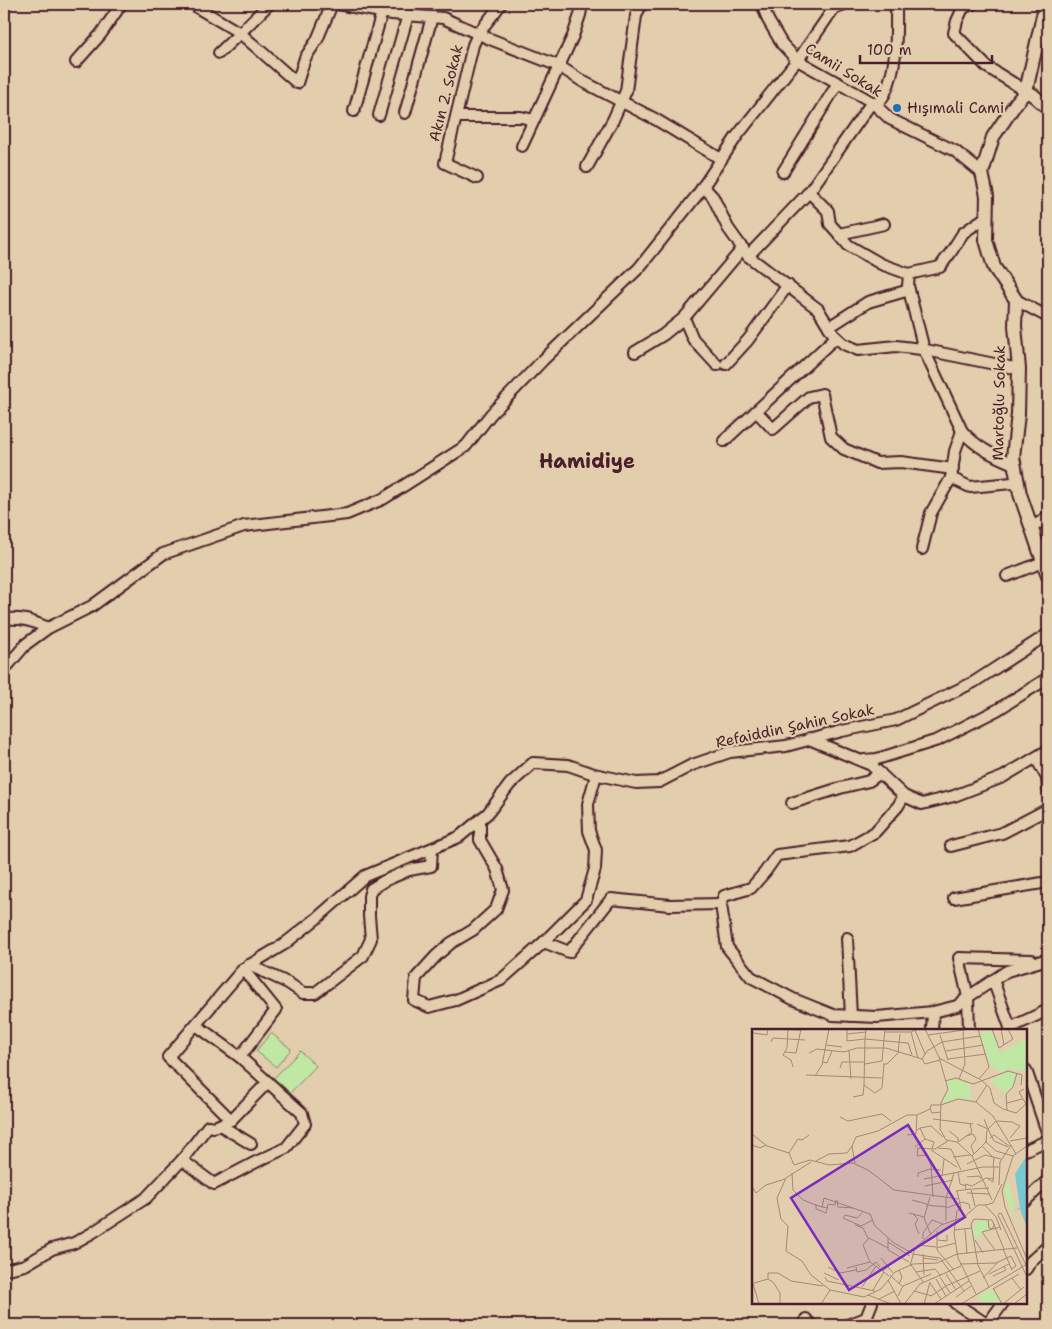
<svg xmlns="http://www.w3.org/2000/svg" width="1052" height="1329" viewBox="0 0 1052 1329" font-family="'Shantell Sans',sans-serif">
	<style>
		.green { fill: #c0e8a4; stroke: #858468 }
		.lines { fill: none; stroke-linecap: round; stroke-linejoin: round }
		.minor-casing { stroke: #4a1f2b; stroke-width: 14 }
		.tertiary-casing { stroke: #4a1f2b; stroke-width: 16 }
		.minor { stroke: #e2cdac; stroke-width: 10 }
		.tertiary { stroke: #e2cdac; stroke-width: 12 }
		.poi-dot { fill: #1f6fb2; stroke: #e2cdac; stroke-width: 2 }
		.labels { text-anchor: middle; stroke-width: 4.5; stroke-linejoin: round; paint-order: stroke }
		.street-label { font-size: 15px; fill: #4a1f2b; stroke: #e2cdac }
		.poi-label { font-size: 15px; fill: #4a1f2b; stroke: #e2cdac; text-anchor: start }
		.district-label { font-size: 20px; font-weight: bold; fill: #4a1f2b; stroke: #e2cdac }
		.inset-road { fill: none; stroke: #a58778; stroke-width: 1 }
		.view { fill: #7b2cbf; fill-opacity: 0.15; stroke: #7b2cbf; stroke-width: 2.5 }
		.inset-edge { fill: none; stroke: #4a1f2b; stroke-width: 2.5 }
	</style>
	<rect width="100%" height="100%" fill="#e2cdac"/>
	<filter id="ink" filterUnits="userSpaceOnUse"><feTurbulence type="fractalNoise" baseFrequency=".02" numOctaves="2"/><feDisplacementMap in="SourceGraphic" scale="10" xChannelSelector="R" yChannelSelector="G"/><feConvolveMatrix kernelMatrix="1 2 1 2 8 2 1 2 1" color-interpolation-filters="sRGB"/></filter>
	<g filter="url(#ink)">
		<g class="green">
			<polygon points="271,1033 291,1049 276,1067 256,1051"/>
			<polygon points="300,1051 316,1066 290,1093 274,1078"/>
		</g>
		<g class="lines">
			<g class="minor-casing">
				<g id="minor">
					<polyline points="196,4 198,8 240,33 219,53"/>
					<polyline points="269,4 240,33 297,83 305,58 317,40 332,4"/>
					<polyline points="337,4 392,14 443,18 490,39 559,66 582,81 655,119 721,159"/>
					<polyline points="762,4 768,20 782,44 797,60 872,102 890,119 955,151 982,173"/>
					<polyline points="960,4 963,8 957,21 954,33 987,67 1026,91"/>
					<polyline points="963,8 972,4"/>
					<polyline points="798,60 834,8 845,4"/>
					<polyline points="76,62 101,34 120,6 120,4"/>
					<path d="M 876,106 C 879,102 883,98 885,93 C 898,66 896,33 896,4"/>
					<polyline points="354,111 382,12"/>
					<polyline points="405,113 432,17"/>
					<polyline points="379,115 408,15"/>
					<polyline points="456,117 521,117 534,120"/>
					<polyline points="522,146 573,36 580,15 582,4"/>
					<polyline points="587,167 613,120 626,91 636,16 641,4"/>
					<polyline points="783,172 838,83"/>
					<polyline points="477,178 445,163 473,45 478,34 501,4"/>
					<polyline points="703,186 713,197 728,228 748,256 818,309 834,335 844,344 858,350 896,346 921,349 1019,369"/>
					<polyline points="809,192 828,211 830,224 839,234"/>
					<path d="M 986,217 L 963,233 L 951,252 L 940,267 L 909,274 L 908,286 L 924,350 L 962,431 C 976,447 994,456 1014,464"/>
					<polyline points="884,224 839,234 848,245 881,264 909,274"/>
					<polyline points="748,256 809,192 872,102"/>
					<polyline points="1016,300 1048,317"/>
					<polyline points="684,318 693,339 717,365"/>
					<polyline points="829,327 868,302 909,290"/>
					<polyline points="635,352 663,335 684,318 743,248"/>
					<polyline points="726,364 748,340 788,285"/>
					<polyline points="756,411 773,429 809,397 822,394 831,437 844,449 877,463 901,462 953,469"/>
					<polyline points="724,441 836,337"/>
					<polyline points="951,478 970,487 1012,483 1018,484"/>
					<polyline points="1031,528 1042,521 1048,516"/>
					<polyline points="922,549 931,513 951,478 955,451 962,431"/>
					<polyline points="1007,576 1043,562"/>
					<path d="M 4,619 C 23,618 30,620 48,628"/>
					<polyline points="4,670 26,644 48,628 92,606 163,554 244,526 347,514 383,499 466,446 491,414 543,360 639,268 698,194 737,136 797,60"/>
					<polyline points="809,739 871,765 904,796 922,804 954,796 1003,777 1048,750"/>
					<polyline points="1036,758 1047,778 1048,789"/>
					<polyline points="864,760 877,759 938,740 997,710 1048,678"/>
					<polyline points="904,796 898,806 875,832 850,846 777,855 765,872 751,888 724,896 721,904 727,947 751,977 793,999 833,1015 877,1017 933,1012 957,1006 968,997 1007,971 1048,959"/>
					<polyline points="792,803 840,788 869,781 880,773"/>
					<polyline points="480,820 480,840 497,869 503,890 496,909 473,930 451,943 436,956 416,978 414,1000 429,1007 456,1000 501,980 544,942 586,900 595,869 596,850 589,831 588,804 596,775"/>
					<polyline points="951,846 1002,833 1048,809"/>
					<polyline points="954,898 1048,882"/>
					<polyline points="847,938 851,1016"/>
					<polyline points="544,942 569,952 611,899 670,905 721,904"/>
					<polyline points="249,965 288,983 303,993 315,993 363,956 371,939 369,916 369,896 371,889 384,881 409,870 431,866 432,849"/>
					<polyline points="993,980 1011,1030"/>
					<polyline points="196,1025 240,1057"/>
					<polyline points="1010,1028 1048,1010"/>
					<polyline points="932,1030 933,1012"/>
					<polyline points="969,1030 968,997 959,958 1032,960"/>
					<polyline points="1026,1070 1048,1135"/>
					<polyline points="268,1082 231,1120 168,1057 243,969 283,945 316,919 365,876 459,837 488,813 510,784 533,763 568,765 594,774 636,783 659,782 692,765 730,752 786,746 842,731 896,720 974,682 1048,634"/>
					<polyline points="231,1120 214,1127 208,1126 182,1160 214,1184 256,1162 286,1148 305,1124 302,1113 240,1057 276,1010 243,969"/>
					<polyline points="220,1125 251,1144"/>
					<polyline points="1026,1150 1048,1140"/>
					<polyline points="1026,1200 1048,1180"/>
					<polyline points="1026,1269 1031,1261 1048,1246"/>
					<polyline points="4,1270 25,1265 52,1249 74,1243 92,1233 146,1198 182,1160"/>
					<polyline points="955,1303 988,1325"/>
					<polyline points="806,1319 811,1325"/>
					<polyline points="847,1325 866,1318 872,1303"/>
					<polyline points="987,1325 1003,1303"/>
				</g>
			</g>
			<g class="tertiary-casing">
				<g id="tertiary">
					<polyline points="1042,4 1044,11 1026,91 1016,103 993,137 982,173 987,196 986,240 994,267 1016,300 1015,326 1019,369 1018,414 1013,457 1020,494 1048,576"/>
					<polyline points="1026,91 1033,95 1048,108"/>
				</g>
			</g>
			<use href="#minor" class="minor"/>
			<use href="#tertiary" class="tertiary"/>
		</g>
	</g>
	<circle class="poi-dot" cx="897" cy="108" r="5"/>
	<g class="labels">
		<g class="street-label">
			<text transform="translate(844 70) rotate(32)" y="5">Camii Sokak</text>
			<text transform="translate(446 93) rotate(-76)" y="5">Akın 2. Sokak</text>
			<text transform="translate(999 403) rotate(-89)" y="5">Martoğlu Sokak</text>
			<text transform="translate(795 726) rotate(-12)" y="5">Refaiddin Şahin Sokak</text>
		</g>
		<g class="poi-label">
			<text x="907" y="113">Hışımali Cami</text>
		</g>
		<g class="district-label">
			<text x="587" y="468">Hamidiye</text>
		</g>
	</g>
	<g transform="translate(752 1029)">
		<rect width="275" height="275" fill="#e2cdac"/>
		<path d="M 239,1 L 248,24 L 275,9 L 275,47 L 273,42 L 257,40 L 249,43 L 239,38 L 228,4 ZM 256,43 L 264,44 L 261,57 L 254,64 L 243,57 L 239,51 ZM 200,50 L 218,55 L 219,70 L 206,69 L 189,75 L 197,62 L 194,52 ZM 255,149 L 263,175 L 260,182 L 264,195 L 252,164 ZM 226,191 L 235,192 L 239,201 L 234,202 L 232,199 L 230,205 L 222,209 L 221,200 ZM 238,260 L 241,261 L 249,274 L 230,275 L 227,266 Z" fill="#c0e8a4"/>
		<path d="M 275,126 L 275,199 L 268,180 L 260,182 L 268,179 L 263,145 Z" fill="#78c8d1"/>
		<path class="inset-road" d="M 20,0 L 49,1M 36,0 L 35,19 L 31,26 L 39,31 L 41,38M 95,0 L 95,12 L 113,10 L 112,56 L 123,64 L 130,59 L 132,35M 114,0 L 113,10 L 156,14 L 160,26M 173,0 L 187,28 L 196,60 L 189,74 L 188,100 L 194,111 L 205,113 L 220,127 L 240,171M 240,0 L 247,19 L 261,10 L 256,0M 249,0 L 252,16M 163,1 L 159,3 L 166,29M 163,1 L 173,25M 133,3 L 159,3M 1,4 L 15,6 L 16,0M 95,5 L 114,3M 176,6 L 219,0M 188,6 L 196,31M 19,13 L 21,9 L 53,11M 74,16 L 90,18M 97,22 L 99,50M 194,22 L 231,16M 33,23 L 44,24 L 49,0M 57,24 L 65,20 L 92,23 L 105,19 L 134,19 L 170,30 L 175,22 L 190,13 L 228,7M 187,29 L 227,50 L 237,38 L 226,0M 170,30 L 173,35 L 188,31M 196,30 L 234,25M 71,33 L 75,34 L 80,22M 113,35 L 130,32 L 133,0M 131,35 L 135,35 L 146,24 L 148,5M 88,39 L 90,33 L 113,33M 54,46 L 130,49M 63,47 L 70,36 L 77,0M 207,50 L 213,35 L 211,1M 228,50 L 238,59 L 242,74 L 251,80 L 264,84 L 275,74M 193,52 L 204,49 L 221,55 L 256,42 L 270,46 L 269,56M 272,60 L 267,63 L 274,75M 101,68 L 111,66 L 112,56M 224,73 L 235,56M 255,74 L 270,70M 189,76 L 206,70 L 224,73 L 241,87 L 264,125M 255,81 L 254,65 L 261,58 L 265,44M 189,83 L 180,84 L 178,80 L 179,76 L 189,76M 88,88 L 96,92 L 130,85 L 139,92M 181,90 L 221,95M 232,90 L 236,100 L 244,92M 245,92 L 260,93 L 268,97 L 258,109M 225,95 L 236,100 L 242,112 L 256,118M 168,99 L 179,97 L 191,108M 197,102 L 206,109 L 206,113M 0,105 L 15,117 L 37,124 L 42,136 L 58,131 L 77,136 L 101,134 L 116,141 L 142,161 L 207,170M 155,106 L 164,105 L 165,86 L 178,80M 214,107 L 221,105 L 224,110 L 219,117 L 222,125M 238,109 L 242,106 L 257,117M 173,110 L 182,113 L 180,120M 233,112 L 244,122 L 261,127M 258,112 L 275,109M 168,113 L 179,136 L 181,168M 206,113 L 220,103 L 218,95M 0,116 L 8,119 L 14,116M 275,117 L 261,127 L 250,162 L 253,178 L 275,230M 163,118 L 173,110 L 168,99 L 165,101M 231,118 L 242,129 L 241,138M 186,119 L 199,120 L 209,141M 179,121 L 205,138M 37,124 L 46,110 L 50,111 L 57,106M 174,126 L 165,127 L 166,119 L 183,120 L 196,112M 220,127 L 234,113 L 235,101M 201,128 L 218,126M 64,132 L 77,125 L 95,124 L 100,117M 59,133 L 34,149 L 25,169 L 29,190 L 36,197 L 34,222 L 50,232 L 59,246 L 78,261 L 112,268M 103,134 L 100,117 L 104,108 L 126,102 L 155,86 L 165,86M 215,135 L 233,126 L 249,130M 206,143 L 208,155 L 214,157M 40,144 L 41,161 L 51,171 L 64,176M 190,147 L 192,130M 166,148 L 166,144 L 178,140 L 189,141M 215,148 L 227,147 L 229,150M 172,150 L 231,138 L 247,138M 236,150 L 241,153 L 242,138M 247,156 L 248,133 L 259,116M 173,157 L 201,151M 0,158 L 4,164 L 14,156 L 33,150M 214,160 L 213,155 L 220,157 L 234,149 L 242,150M 220,160 L 237,159M 204,162 L 219,160 L 223,177M 205,162 L 209,179 L 205,182 L 202,204 L 206,229 L 224,265M 215,164 L 238,165M 178,168 L 172,189 L 179,206M 85,171 L 86,178 L 101,179M 160,171 L 175,175M 174,176 L 195,178M 70,178 L 64,176 L 64,180 L 74,184 L 76,175 L 83,176 L 84,171M 76,179 L 70,178 L 72,169 L 118,185 L 123,197 L 142,214 L 160,224M 195,179 L 210,173 L 217,175 L 218,180M 110,184 L 105,189 L 93,186 L 91,189 L 109,197 L 121,191M 157,184 L 172,188M 161,185 L 166,190 L 163,195 L 167,205M 246,185 L 249,184 L 275,238M 246,186 L 275,248M 236,191 L 237,199 L 240,200 L 243,195M 240,191 L 252,220M 194,192 L 194,169 L 202,144M 103,196 L 111,199 L 116,209M 213,200 L 215,225M 203,201 L 219,199M 249,201 L 244,188 L 233,176 L 241,174 L 250,155M 185,202 L 185,221 L 202,241M 136,209 L 136,221 L 157,233M 171,210 L 171,204 L 180,191 L 191,195M 186,211 L 195,212 L 195,206M 223,211 L 231,224M 136,213 L 158,227M 166,216 L 184,218M 136,219 L 117,209 L 111,216 L 118,233 L 137,247M 185,219 L 204,214M 251,220 L 260,241M 243,221 L 230,203 L 248,198M 160,225 L 188,229 L 212,262M 171,225 L 172,246M 129,229 L 141,244M 171,229 L 186,231M 208,235 L 244,234 L 259,227 L 264,237 L 259,240M 159,236 L 172,254M 158,237 L 163,219 L 189,196 L 212,188 L 226,176 L 233,176M 76,238 L 88,244 L 104,241M 104,238 L 105,243 L 114,241 L 124,233 L 128,238M 95,239 L 118,233M 147,241 L 150,248 L 147,255M 131,242 L 146,229M 164,243 L 183,240 L 189,247M 72,244 L 87,251M 194,245 L 204,261M 237,245 L 257,235M 138,246 L 151,258M 241,247 L 254,241 L 252,237M 73,248 L 75,252 L 123,262M 188,248 L 198,264M 231,249 L 246,233M 260,249 L 269,261M 16,250 L 16,244 L 26,244 L 39,252 L 71,257M 184,250 L 194,267M 0,251 L 7,275M 136,251 L 149,275M 2,254 L 16,250 L 21,253 L 28,264 L 28,275M 178,254 L 189,270M 194,257 L 228,242M 110,258 L 124,237M 237,258 L 226,236 L 219,195 L 222,190 L 240,191M 241,259 L 250,275M 241,260 L 267,245M 121,261 L 132,243M 162,262 L 180,267M 116,266 L 139,275M 146,267 L 151,257 L 179,245M 179,267 L 194,257M 112,268 L 129,260 L 143,243 L 161,235 L 185,234 L 205,225 L 265,219M 204,268 L 219,257M 127,270 L 143,262M 153,274 L 168,255 L 209,237M 69,275 L 78,261M 172,275 L 178,253M 182,275 L 217,252M 209,275 L 275,235M 251,275 L 272,258M 262,275 L 275,265"/>
		<path class="view" d="M 156,96 L 213,188 L 97,261 L 39,169 Z"/>
		<rect width="275" height="275" class="inset-edge"/>
	</g>
	<rect width="1052" height="1329" fill="none" stroke="#e2cdac" stroke-width="20"/>
	<rect x="10" y="10" width="1032" height="1309" fill="none" stroke="#4a1f2b" stroke-width="2" filter="url(#ink)"/>
	<path d="M860 55v8h132v-8" fill="none" stroke="#4a1f2b" stroke-width="2.5"/>
	<text x="867" y="55" font-size="15" fill="#4a1f2b" stroke="#e2cdac" stroke-width="4" paint-order="stroke">100 m</text>
</svg>
